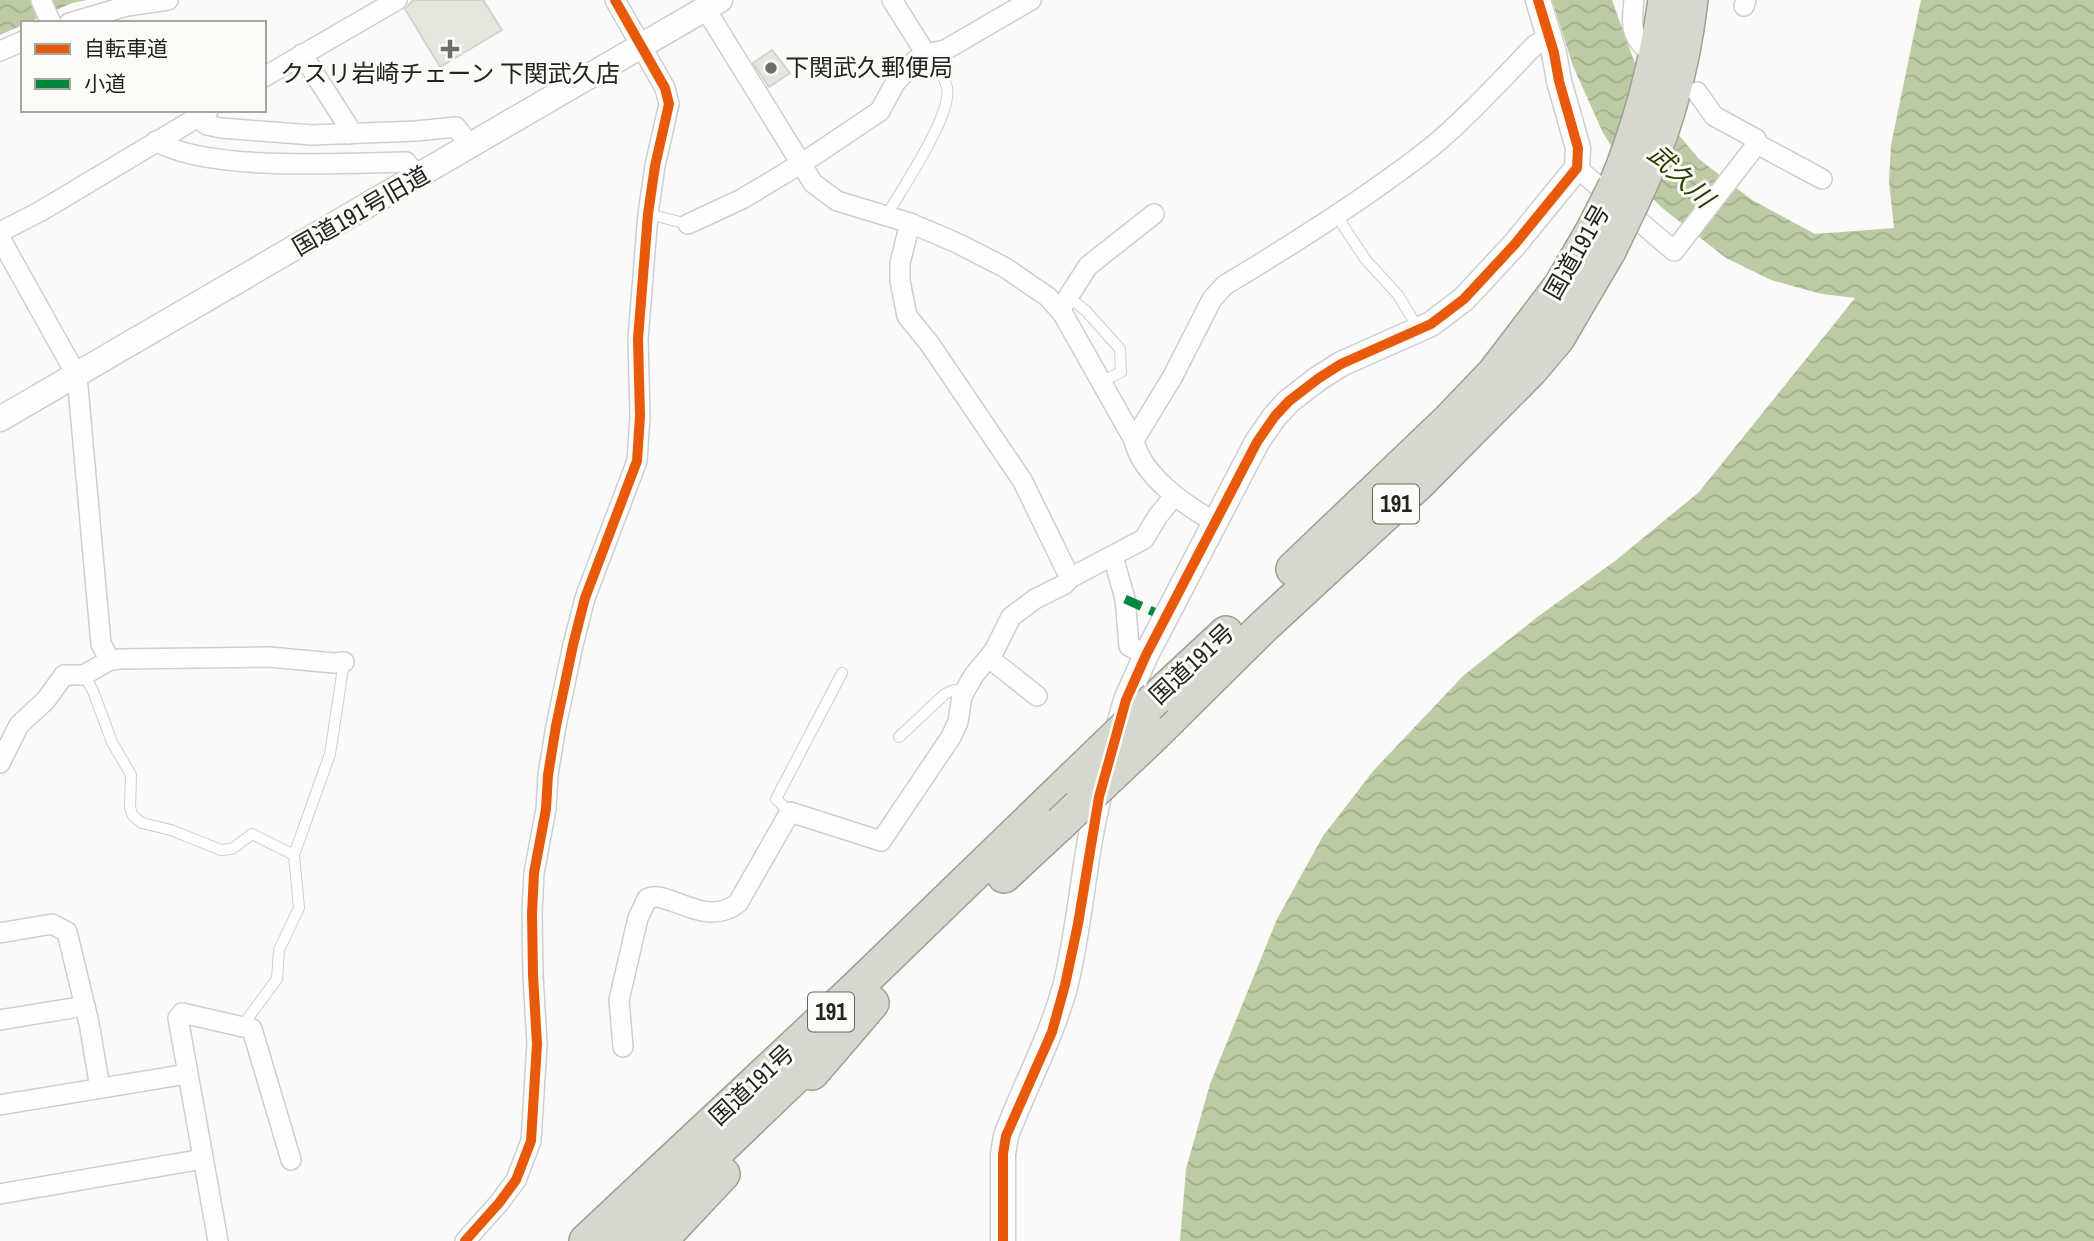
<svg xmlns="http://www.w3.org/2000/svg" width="2094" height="1241" viewBox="0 0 2094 1241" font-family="'Archivo Narrow','Noto Sans JP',sans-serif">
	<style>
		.water { fill: url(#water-waves) }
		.building { fill: #e3e7dc; stroke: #d2d3d1; stroke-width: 2 }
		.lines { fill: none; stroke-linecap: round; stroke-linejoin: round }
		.service-casing { stroke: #cecfcd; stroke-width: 12 }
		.minor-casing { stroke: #cecfcd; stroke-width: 22 }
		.tertiary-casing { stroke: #cecfcd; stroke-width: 27 }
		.trunk-casing { stroke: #9da194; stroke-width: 36 }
		.service { stroke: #fefefe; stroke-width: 10 }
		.minor { stroke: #fefefe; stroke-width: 19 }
		.tertiary { stroke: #fefefe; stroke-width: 24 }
		.trunk { stroke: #d6d8ce; stroke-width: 33 }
		.trunk-bridge-casing { stroke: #9da194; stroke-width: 36; stroke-linecap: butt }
		.trunk-bridge { stroke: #d6d8ce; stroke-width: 33 }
		.quiet { stroke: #00873e; stroke-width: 9; stroke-dasharray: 18 9; stroke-linecap: butt }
		.cycleway-casing { stroke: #fbfcf8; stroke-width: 15 }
		.cycleway { stroke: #e8590c; stroke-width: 10 }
		.poi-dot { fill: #6e6f6d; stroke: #fbfcf8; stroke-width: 2.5 }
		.labels { text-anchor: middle; stroke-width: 6; stroke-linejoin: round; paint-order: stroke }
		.shield { fill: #fbfcf8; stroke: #646462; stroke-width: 2 }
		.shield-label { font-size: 23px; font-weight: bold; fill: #232322 }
		.poi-label { font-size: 24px; fill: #232322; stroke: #fbfcf8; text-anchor: start }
		.street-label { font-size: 24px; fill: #232322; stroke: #fbfcf8 }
		.water-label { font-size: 26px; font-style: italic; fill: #2d3d00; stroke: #fbfcf8 }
	</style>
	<defs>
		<pattern id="water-waves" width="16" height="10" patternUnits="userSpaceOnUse" patternTransform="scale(1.75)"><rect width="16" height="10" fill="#bdcba5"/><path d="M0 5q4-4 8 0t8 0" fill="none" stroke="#a2ae8e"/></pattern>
	</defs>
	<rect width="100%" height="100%" fill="#fafbf9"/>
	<g class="water">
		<polygon points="0,0 87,0 72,3 0,35"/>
		<polygon points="1552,0 1612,0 1633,58 1656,108 1699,159 1752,200 1815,234 1894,228 1889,181 1891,145 1921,0 2094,0 2094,1241 1180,1241 1186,1169 1210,1084 1277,919 1323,836 1374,770 1464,675 1540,615 1615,561 1699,492 1855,298 1822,294 1771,280 1726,258 1661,207 1630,175 1603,133 1573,66"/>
	</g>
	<g class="building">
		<polygon points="413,0 483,0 502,30 440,67 405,9"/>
		<polygon points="772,50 790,73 769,87 753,63"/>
	</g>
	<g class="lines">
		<g class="service-casing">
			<g id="service">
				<polyline points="648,214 688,224"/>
				<path d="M 887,215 C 901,190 953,114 947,88 C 944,76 937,64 932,53"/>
				<polyline points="1336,215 1366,260 1398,295 1412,318"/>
				<polyline points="1068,296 1086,311 1120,349 1121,372 1101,382"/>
				<polyline points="84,675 93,691 112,742 131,775 130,808 133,816 142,823 171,830 221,850 232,849 252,834 294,855"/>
				<polyline points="899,737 945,694 954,690 964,691"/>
				<polyline points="790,812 776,799 842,673"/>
				<polyline points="244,1027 248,1018 277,979 279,950 299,908 294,855 330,754 344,662"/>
			</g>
		</g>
		<g class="minor-casing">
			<g id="minor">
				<polyline points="41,0 51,23"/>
				<polyline points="892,0 926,54"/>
				<path d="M 1634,0 C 1632,21 1629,33 1646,49"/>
				<polyline points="1744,6 1746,0"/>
				<path d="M 705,8 L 813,183 L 837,201 L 910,223 L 957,243 L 1004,267 L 1048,297 L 1063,314 L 1134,440 C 1141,475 1186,506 1215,522"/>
				<polyline points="69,23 127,6 168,0"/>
				<polyline points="0,51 23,41"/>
				<polyline points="302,54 348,126 349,134"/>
				<polyline points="264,77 397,0"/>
				<polyline points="197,117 207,125 221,128 312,135 416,131 456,127 471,147"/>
				<path d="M 156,141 C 206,172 346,163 406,162 L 418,178"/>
				<polyline points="1757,144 1822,179"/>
				<polyline points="1577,168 1674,251 1757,144 1756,139 1714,116 1697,92"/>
				<polyline points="910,223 900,263 900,281 907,316 929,343 1022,480 1070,578"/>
				<polyline points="688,224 742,199 807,160 880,111 895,83 916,60 926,54 945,50 1031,0"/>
				<polyline points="0,236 6,229 41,211 208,111"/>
				<polyline points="0,238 77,376 101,644 110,660"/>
				<polyline points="1060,310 1088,266 1154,214"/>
				<path d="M 1134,440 L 1173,376 L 1212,299 L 1225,285 C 1295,243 1365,199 1429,149 C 1467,118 1501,80 1535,45 L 1550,37"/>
				<polyline points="1113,556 1125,599 1129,646 1146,655"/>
				<polyline points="989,658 1037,696"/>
				<polyline points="0,763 19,725 46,700 64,675 84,675 110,660 121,659 269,657 334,663 344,662"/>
				<polyline points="0,933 52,924 67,932 89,1023 100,1088"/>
				<polyline points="0,1020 85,1006"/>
				<path d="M 623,1047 L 619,1000 L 638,918 L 647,899 C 666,887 704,930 738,903 L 790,812 L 881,841 L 951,737 L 958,722 L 962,696 L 974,675 L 994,651 L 1011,617 L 1035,599 L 1065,584 L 1070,578 L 1144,539 L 1158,516 L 1174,496"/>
				<polyline points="0,1105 187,1074"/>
				<polyline points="0,1194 203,1159"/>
				<polyline points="218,1241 178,1018 182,1013 252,1029 291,1160"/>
				<polyline points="465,1241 499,1203 516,1180 531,1141 537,1044 533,975 532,913 534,873 546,809 548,775 556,726 573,645 585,598 637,461 640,416 638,339 648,214 655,166 669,104 665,88 615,0"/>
			</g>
		</g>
		<g class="tertiary-casing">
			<g id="tertiary">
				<polyline points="0,419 720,0"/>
				<polyline points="1116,736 1126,700 1146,655 1257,442 1275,416 1289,401 1319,378 1341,364 1431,324 1464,299 1515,244 1577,168 1578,148 1559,81 1554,53 1538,0"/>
				<path d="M 1003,1241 L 1003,1154 L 1006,1136 C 1025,1085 1050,1041 1065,987 C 1082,919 1084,848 1103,781"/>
			</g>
		</g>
		<g class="trunk-casing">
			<g id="trunk">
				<path d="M 1615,186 C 1640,126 1656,65 1665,0"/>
				<path d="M 1632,203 C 1663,140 1683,69 1691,0"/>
				<polyline points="1293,569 1449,420 1494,373 1561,285 1594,228"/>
				<polyline points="1156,698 1226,633"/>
				<polyline points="1155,734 1262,628 1418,484 1531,370 1558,338 1609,251"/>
				<polyline points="1004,876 1061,823"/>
				<polyline points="812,1073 872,1003"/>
				<polyline points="586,1241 855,989 1073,778"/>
				<polyline points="624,1241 821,1052"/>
				<polyline points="660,1241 723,1174"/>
			</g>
		</g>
		<use href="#service" class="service"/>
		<use href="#minor" class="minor"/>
		<use href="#tertiary" class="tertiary"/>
		<use href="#trunk" class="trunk"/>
		<g class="trunk-bridge-casing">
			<g id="trunk-bridge">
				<polyline points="1594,228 1615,186"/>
				<polyline points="1609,251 1632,203"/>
				<polyline points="1073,778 1156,698"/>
				<polyline points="1061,823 1155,734"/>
			</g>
		</g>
		<use href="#trunk-bridge" class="trunk-bridge"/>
		<polyline class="quiet" points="1125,599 1154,612"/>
		<g class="cycleway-casing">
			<g id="cycleway">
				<polyline points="465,1241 499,1203 516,1180 531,1141 537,1044 533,975 532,913 534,873 546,809 548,775 556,726 573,645 585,598 637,461 640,416 638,339 648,214 655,166 669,104 665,88 615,0"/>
				<polyline points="1003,1241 1003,1154 1006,1136 1052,1032 1065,985 1078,924 1099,797 1126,700 1146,655 1257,442 1275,416 1289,401 1319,378 1341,364 1431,324 1464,299 1515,244 1577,168 1578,148 1559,81 1554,53 1538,0"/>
			</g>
		</g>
		<use href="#cycleway" class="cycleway"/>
	</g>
	<g class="poi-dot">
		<path d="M446.5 38.5h7v7h7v7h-7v7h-7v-7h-7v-7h7z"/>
		<circle cx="771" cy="68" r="7"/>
	</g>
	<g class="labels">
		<g class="shield">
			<rect x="1373" y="484.5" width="46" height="39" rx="5"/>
			<rect x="808" y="992.5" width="46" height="39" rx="5"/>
		</g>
		<g class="shield-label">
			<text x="1396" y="512">191</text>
			<text x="831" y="1020">191</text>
		</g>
		<g class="poi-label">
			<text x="785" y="76">下関武久郵便局</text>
			<text x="450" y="82" text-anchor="middle">クスリ岩崎チェーン 下関武久店</text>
		</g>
		<g class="street-label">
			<text transform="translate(361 211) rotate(-30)" y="8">国道191号旧道</text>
			<text transform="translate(1577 252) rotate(-60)" y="8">国道191号</text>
			<text transform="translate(1192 664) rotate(-43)" y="8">国道191号</text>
			<text transform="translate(752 1085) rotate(-43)" y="8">国道191号</text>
		</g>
		<g class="water-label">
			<text transform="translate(1681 176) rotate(43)" y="9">武久川</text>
		</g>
	</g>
	<rect x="21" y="21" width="245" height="91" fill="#fbfcf8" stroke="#a5a5a2" stroke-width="2"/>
	<rect x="35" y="44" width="35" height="10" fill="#e8590c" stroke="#a5a5a2" stroke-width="2"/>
	<text x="84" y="56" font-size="21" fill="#232322">自転車道</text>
	<rect x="35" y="79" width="35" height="10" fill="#00873e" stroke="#a5a5a2" stroke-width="2"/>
	<text x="84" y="91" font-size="21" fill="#232322">小道</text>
</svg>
